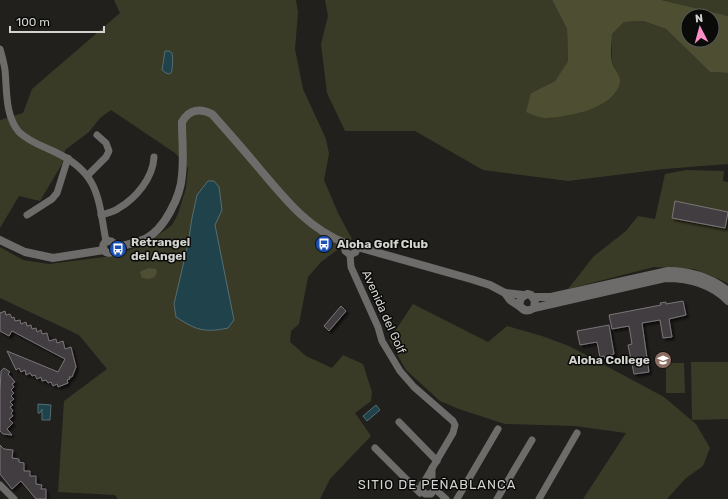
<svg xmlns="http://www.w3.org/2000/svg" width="728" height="499" viewBox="0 0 728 499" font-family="Rubik,sans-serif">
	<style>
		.green { fill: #3a3b26 }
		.forest { fill: #4d4e32; fill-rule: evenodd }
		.water { fill: #1f424b; stroke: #556e73 }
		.building { fill: #423e41; stroke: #7a7578; filter: url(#shadow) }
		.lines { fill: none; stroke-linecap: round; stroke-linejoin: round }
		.minor { stroke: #6d6c6a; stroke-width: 7 }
		.tertiary { stroke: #6d6c6a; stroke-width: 8 }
		.labels { text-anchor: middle; stroke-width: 3; stroke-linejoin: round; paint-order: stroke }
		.poi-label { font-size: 12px; font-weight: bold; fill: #d3d3d0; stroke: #0a0a08; text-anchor: start }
		.street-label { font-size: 12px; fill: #d3d3d0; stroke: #0a0a08 }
		.neighbourhood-label { font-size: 13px; letter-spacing: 1px; fill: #d3d3d0; stroke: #0a0a08 }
	</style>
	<defs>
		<filter id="shadow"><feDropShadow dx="2.5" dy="2.5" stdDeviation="1" flood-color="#0009"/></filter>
	</defs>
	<rect width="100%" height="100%" fill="#21201d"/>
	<g class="green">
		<polygon points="114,0 296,0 298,12 295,49 303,89 326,139 329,154 324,180 338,213 352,239 321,262 308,277 299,324 291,331 290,342 306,356 332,368 343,355 363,364 372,392 371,401 355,413 371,436 330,479 320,499 118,499 115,495 58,492 64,401 107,369 79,335 0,298 0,247 23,260 49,264 112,256 146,244 172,225 178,214 186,188 188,168 175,153 111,110 100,118 89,132 65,150 62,164 40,201 19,196 0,228 0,120 23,113 32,89 120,13"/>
		<polygon points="325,0 552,0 567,29 568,61 555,81 531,93 541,118 566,116 582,112 620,80 612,61 612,34 624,22 643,21 666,29 710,72 728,73 728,164 664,169 568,181 483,170 415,131 345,131 327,93 321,44 328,16"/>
		<polygon points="663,0 728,0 728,16 722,15"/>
		<polygon points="686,170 724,171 723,181 728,182 728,284 726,282 694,269 654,267 568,289 594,256 626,231 638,216 655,219 665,174"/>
		<polygon points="413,304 488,342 507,326 542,336 569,346 664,397 696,424 710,448 703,466 686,478 667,499 583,499 626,433 575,426 505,424 459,409 440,401 406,370 389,340"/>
		<polygon points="691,362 728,362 728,419 692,420"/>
		<polygon points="666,363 684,363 685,393 666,393"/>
	</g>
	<g class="forest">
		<path d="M 552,0 L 662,0 L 728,16 L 728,73 L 710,72 L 666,29 L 643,21 L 624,22 L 612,34 C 612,43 610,54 612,62 C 614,69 621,76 620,82 C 615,109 566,118 543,118 C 538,117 531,114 526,112 L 531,93 L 555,81 L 568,61 L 567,29 ZM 688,16 L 712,16 L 712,40 L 688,40 Z"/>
		<polygon points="149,268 156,269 157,272 155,277 150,279 142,278 140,273 141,271"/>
	</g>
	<g class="water">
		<path d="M 169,51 L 172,53 C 173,57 173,68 171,73 L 169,74 L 166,73 L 162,70 L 165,51 Z"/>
		<path d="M 208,181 L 214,181 L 219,187 L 222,210 L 215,225 L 234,320 L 228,328 C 204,333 196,330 176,317 L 174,304 L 188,244 L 192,218 L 197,195 Z"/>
		<polygon points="38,404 51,405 50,420 42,420 42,409 40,413 38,413"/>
		<polygon points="376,405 380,410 367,421 363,416"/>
	</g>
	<g class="building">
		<polygon points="675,201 728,212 725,228 672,218"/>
		<polygon points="683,301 686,315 669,319 672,337 663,338 660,320 642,323 649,372 634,374 628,345 632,344 629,326 612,329 609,315 661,305 660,303 666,302 666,304"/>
		<polygon points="341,306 346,311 329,331 324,326"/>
		<polygon points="5,311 6,315 10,314 12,318 14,317 15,321 20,320 21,324 26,322 27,326 31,325 32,329 36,328 37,332 41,330 42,334 47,333 49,341 56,339 57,343 63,341 65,349 71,347 76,367 72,377 69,377 70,379 67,380 68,383 58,387 57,384 53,386 51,382 48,383 46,380 42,381 41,377 37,379 35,375 32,376 30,373 26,375 25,370 21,372 19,368 16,370 7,351 58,372 65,359 12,331 9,336 0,331 0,313"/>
		<polygon points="609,325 614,354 610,355 610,357 605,359 604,356 600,357 597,342 580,345 577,331"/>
		<polygon points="4,368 10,372 8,374 15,382 12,384 14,387 11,390 14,393 11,396 14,399 10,402 13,405 10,407 13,411 11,413 13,416 9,419 13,423 7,429 12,435 3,434 0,431 0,391 1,371"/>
		<polygon points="0,445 4,449 13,450 12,458 19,459 19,462 24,463 24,471 30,471 30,476 36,476 36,484 42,485 41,489 46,489 46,499 36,499 21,481 12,489 0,474"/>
	</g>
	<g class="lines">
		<g class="minor">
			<path d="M 0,49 C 2,56 4,63 5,70 C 7,90 5,116 19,132 C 29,142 45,147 57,153 C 100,174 98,199 106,241"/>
			<polyline points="88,175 106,157 109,151 106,143 97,135"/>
			<polyline points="27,215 52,199 57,193 68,158"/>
			<path d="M 101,215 C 107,213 114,212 119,208 C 136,198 153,178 154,157"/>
			<polyline points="347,244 345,248 345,251 350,255 356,252 356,246"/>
			<polyline points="350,255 351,267 378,327 382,341 400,371 414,387 453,421 455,425 453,433 424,482"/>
			<polyline points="399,422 437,461"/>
			<polyline points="375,448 420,493"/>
			<polyline points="432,468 432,482 435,485 435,489 431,494 425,494 421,489 422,484 426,481 432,482"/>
			<polyline points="0,485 14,499"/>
			<polyline points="435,489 446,499"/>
			<polyline points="457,499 498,429"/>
			<polyline points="497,499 532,440"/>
			<polyline points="539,499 577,433"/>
		</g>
		<g class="tertiary">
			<polyline points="0,240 25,252 53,258 104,250"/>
			<circle cx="109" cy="247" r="6"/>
			<path d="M 115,248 C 125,245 136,243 145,239 C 164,230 181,196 182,175 C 184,157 182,140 182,122 C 189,109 200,108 212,114 C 228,132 243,149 258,167 C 285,199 307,228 347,244 L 471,279 L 490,285 L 505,293 L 523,295"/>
			<polyline points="505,293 510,300 522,308"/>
			<path d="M 534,297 L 551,297 L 668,271 C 691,271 710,277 728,291"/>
			<path d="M 534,308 L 535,301 L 531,295 L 527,294 L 521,298 L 519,305 C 523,311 528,312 534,308 L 665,278 C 689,278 711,283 728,301"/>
		</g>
	</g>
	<defs>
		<g id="bus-disc" transform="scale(0.9)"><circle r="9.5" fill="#1a4fb4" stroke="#0a0a08"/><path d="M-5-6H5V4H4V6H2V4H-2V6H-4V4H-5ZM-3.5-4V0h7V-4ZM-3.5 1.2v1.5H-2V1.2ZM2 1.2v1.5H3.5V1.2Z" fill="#fff"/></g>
		<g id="school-disc" transform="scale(0.9)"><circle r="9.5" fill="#8d6e63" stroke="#0a0a08"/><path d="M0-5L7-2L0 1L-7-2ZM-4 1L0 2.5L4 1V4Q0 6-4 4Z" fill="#fff"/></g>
	</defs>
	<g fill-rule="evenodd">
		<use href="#bus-disc" x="324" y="244"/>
		<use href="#bus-disc" x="118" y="249"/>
		<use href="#school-disc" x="663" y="360"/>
	</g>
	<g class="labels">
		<g class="poi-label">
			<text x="131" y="246">Retrangel<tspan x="131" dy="14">del Angel</tspan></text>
			<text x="337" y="248">Aloha Golf Club</text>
			<text x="650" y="364" text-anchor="end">Aloha College</text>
		</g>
		<g class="street-label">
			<text transform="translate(384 312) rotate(66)" y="4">Avenida del Golf</text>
		</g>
		<g class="neighbourhood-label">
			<text x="437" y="489">SITIO DE PEÑABLANCA</text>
		</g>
	</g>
	<g transform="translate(700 28) rotate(354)"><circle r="19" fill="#0a0a08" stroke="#5a5a58"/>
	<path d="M0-3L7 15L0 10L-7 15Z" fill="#fa8fc6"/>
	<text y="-6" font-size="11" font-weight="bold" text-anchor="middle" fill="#d3d3d0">N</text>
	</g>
	<path d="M10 26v6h94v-6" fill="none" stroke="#d3d3d0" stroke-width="2"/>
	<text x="16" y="26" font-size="12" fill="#d3d3d0" stroke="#0a0a08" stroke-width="3" paint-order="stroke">100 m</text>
</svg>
